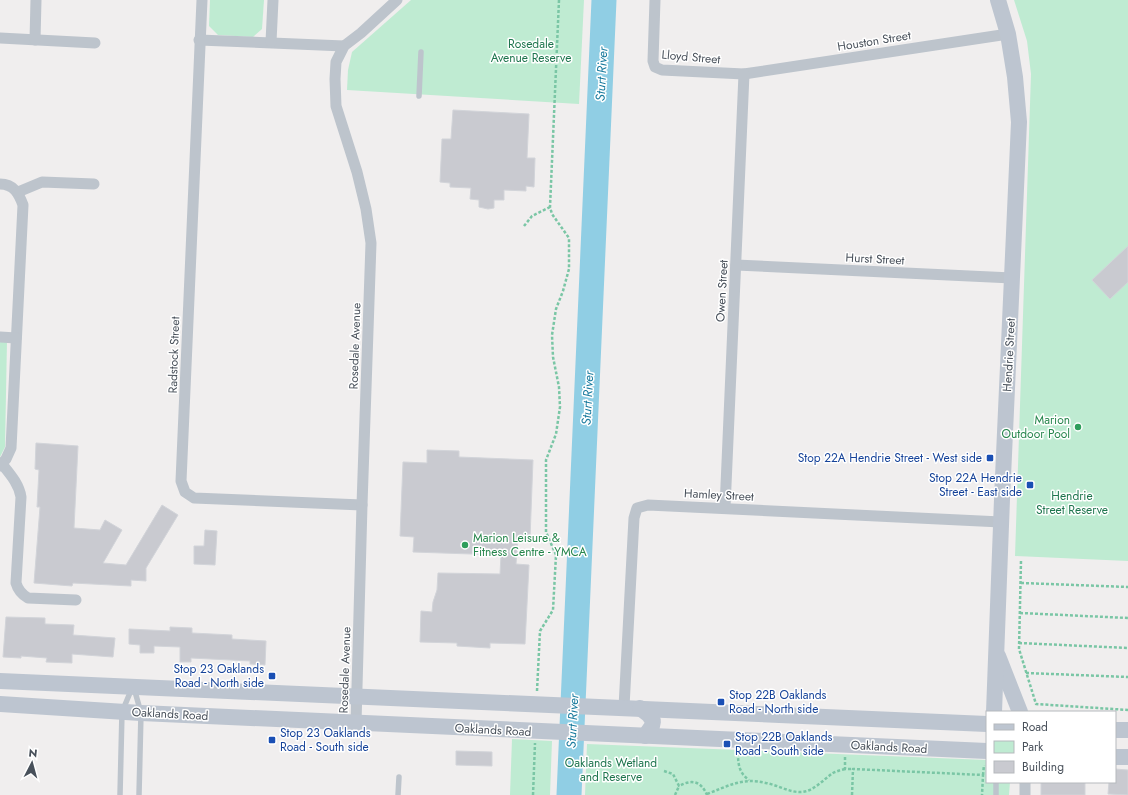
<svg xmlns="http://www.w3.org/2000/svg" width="1128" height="795" viewBox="0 0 1128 795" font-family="Jost,sans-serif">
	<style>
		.green { fill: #bfebd2 }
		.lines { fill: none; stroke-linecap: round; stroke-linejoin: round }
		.river { stroke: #90cee4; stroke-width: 25 }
		.building { fill: #c9cad0; stroke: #d2d4d9 }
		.path { stroke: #7ac6a5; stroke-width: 2.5; stroke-dasharray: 3 2; stroke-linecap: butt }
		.lane { stroke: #bdc4cc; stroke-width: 5.5 }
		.street { stroke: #bdc4cc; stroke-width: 11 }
		.secondary { stroke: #bdc5d0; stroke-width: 16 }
		.leisure-dot { fill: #2e9e5b; stroke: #fff; stroke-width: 1.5 }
		.transit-dot { fill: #1a4fb4; stroke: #fff; stroke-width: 1.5 }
		.labels { text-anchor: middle; stroke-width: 3; stroke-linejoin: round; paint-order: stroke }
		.street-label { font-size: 12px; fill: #48505a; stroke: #fff }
		.park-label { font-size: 12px; fill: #1e754e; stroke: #fff }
		.leisure-label { font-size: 12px; fill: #27864d; stroke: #fff; text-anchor: end }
		.transit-label { font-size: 12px; fill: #164399; stroke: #fff; text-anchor: end }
		.water-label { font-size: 13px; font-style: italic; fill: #187a9d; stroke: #fff }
	</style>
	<rect width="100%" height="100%" fill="#f0eeee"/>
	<g class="green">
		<polygon points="210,0 264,0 262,29 253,37 218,35 209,26"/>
		<polygon points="411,0 584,0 579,104 347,90 348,70 352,52"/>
		<polygon points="1014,0 1128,0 1128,561 1015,556 1031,74 1027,41"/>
		<polygon points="0,341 7,341 5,447 0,457"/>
		<polygon points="512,739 552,741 550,795 510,795"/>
		<polygon points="587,744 987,760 987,782 1010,782 1009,795 585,795"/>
	</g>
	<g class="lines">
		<polyline class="river" points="569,795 604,0"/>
	</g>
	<g class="building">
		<polygon points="453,110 529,114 527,158 535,158 534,187 526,186 526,191 504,190 504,200 494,200 494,208 488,209 479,207 479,200 470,199 471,188 450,187 450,183 440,182 442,139 451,139"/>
		<polygon points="1128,246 1128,282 1110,299 1092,280"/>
		<polygon points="36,443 78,446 74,528 100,530 105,520 122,530 103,563 126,565 162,505 178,515 146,568 146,581 131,580 131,586 73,583 72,586 34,583 40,507 37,507 39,470 35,469"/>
		<polygon points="427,450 459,451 459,457 533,460 530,539 518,539 516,564 529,565 525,644 490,643 490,648 457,646 457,643 420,642 421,611 432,612 433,602 437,590 438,573 500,574 501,555 413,552 414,537 400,536 403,462 427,463"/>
		<polygon points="205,530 217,531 215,565 194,564 194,546 204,546"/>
		<polygon points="6,617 45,618 45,624 74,625 73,635 115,638 113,657 72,654 72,663 46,662 47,658 21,656 21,658 3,657"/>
		<polygon points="170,627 192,628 192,633 232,635 232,639 266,641 265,665 250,664 250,661 191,658 191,662 180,662 180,647 154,646 154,653 140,653 140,645 129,644 129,629 170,631"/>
		<polygon points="456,751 492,752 492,766 456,765"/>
		<polygon points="1115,769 1128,770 1128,795 1108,794 1109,782 1115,782"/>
		<rect x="1041" y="782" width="44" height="13"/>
	</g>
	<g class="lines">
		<g class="path">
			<polyline points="524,226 532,216 550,207"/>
			<polyline points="1021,561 1019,649 1036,704 1128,710"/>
			<polyline points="1021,583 1128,587"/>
			<polyline points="1020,613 1128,618"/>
			<polyline points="1019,643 1128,648"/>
			<polyline points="1026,673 1128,677"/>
			<polyline points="537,691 540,631 553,610 556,555 546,532 546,460 556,434 560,407 559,387 553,357 552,335 556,309 563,291 569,269 569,238 552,214 550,207 559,0"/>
			<path d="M 738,753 C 738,764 739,773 749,780"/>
			<polyline points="845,757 845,769 853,769"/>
			<path d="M 664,771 L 673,774 L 679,786 C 692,779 701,781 707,795"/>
			<polyline points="983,775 984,765"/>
			<path d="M 707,794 C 728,786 743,777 766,783 C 778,785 790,793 802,792 C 814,791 824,779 833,773 C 837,771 841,770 845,769"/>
			<polyline points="533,795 535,743"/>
			<polyline points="675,795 679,786"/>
			<polyline points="852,795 853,769 983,775 982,795"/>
		</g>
		<g class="lane">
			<polyline points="419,96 421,52"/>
			<polyline points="134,688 141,713 139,795"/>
			<polyline points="120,795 122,712 132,688"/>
			<polyline points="398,795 399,777"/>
			<polyline points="996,795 996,782"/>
		</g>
		<g class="street">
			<polyline points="202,0 181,481 185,492 194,498 362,505"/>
			<polyline points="655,0 653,61 655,67 662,70 744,74 1008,34"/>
			<polyline points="0,38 95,43"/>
			<polyline points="35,40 36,0"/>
			<polyline points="199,40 344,46"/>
			<polyline points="271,42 273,0"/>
			<path d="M 0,184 C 14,184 19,194 23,205 L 11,448 L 6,459 L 0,466"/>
			<polyline points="18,192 42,182 94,184"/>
			<polyline points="736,265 1012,278"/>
			<polyline points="0,337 16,338"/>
			<path d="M 2,464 C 10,474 19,484 21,497 L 16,583 C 18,590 21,594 28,598 L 76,600"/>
			<polyline points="725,508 744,74"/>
			<polyline points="624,707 634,518 637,508 648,505 1001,522"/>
			<polyline points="356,723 362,505 371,243 366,209 357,172 336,106 335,79 336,62 344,46 361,33 397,0"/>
			<polyline points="1025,795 1025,783"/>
		</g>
		<g class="secondary">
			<polyline points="998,656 1020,712"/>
			<polyline points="0,681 987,724"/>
			<polyline points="0,704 141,713 987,751"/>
			<polyline points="640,708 649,715 653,721 652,726 645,736"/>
			<polyline points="994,712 1002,499 1019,122 1015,77 1008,34 998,0"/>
			<polyline points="1115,730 1128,730"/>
			<polyline points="1115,757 1128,757"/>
		</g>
	</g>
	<g class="leisure-dot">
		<circle cx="1078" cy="427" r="4"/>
		<circle cx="465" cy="545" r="4"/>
	</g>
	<g class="transit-dot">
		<rect x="986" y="454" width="8" height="8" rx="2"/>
		<rect x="1026" y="481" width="8" height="8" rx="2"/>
		<rect x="268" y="672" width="8" height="8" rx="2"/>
		<rect x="717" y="698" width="8" height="8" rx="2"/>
		<rect x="268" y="736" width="8" height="8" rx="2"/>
		<rect x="723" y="740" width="8" height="8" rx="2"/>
	</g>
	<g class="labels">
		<g class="street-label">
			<text transform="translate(874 41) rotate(-9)" y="4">Houston Street</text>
			<text transform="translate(691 57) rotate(5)" y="4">Lloyd Street</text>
			<text transform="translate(875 259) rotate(3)" y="4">Hurst Street</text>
			<text transform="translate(722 291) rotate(-87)" y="4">Owen Street</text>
			<text transform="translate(355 346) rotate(-88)" y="4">Rosedale Avenue</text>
			<text transform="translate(174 355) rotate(-88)" y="4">Radstock Street</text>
			<text transform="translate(1009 355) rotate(-87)" y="4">Hendrie Street</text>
			<text transform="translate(719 495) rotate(3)" y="4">Hamley Street</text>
			<text transform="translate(345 670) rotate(-88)" y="4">Rosedale Avenue</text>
			<text transform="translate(170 714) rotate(3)" y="4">Oaklands Road</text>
			<text transform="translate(493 730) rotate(3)" y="4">Oaklands Road</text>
			<text transform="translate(889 747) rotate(3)" y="4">Oaklands Road</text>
		</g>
		<g class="park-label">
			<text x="531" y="48">Rosedale<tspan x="531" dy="14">Avenue Reserve</tspan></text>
			<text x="1072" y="500">Hendrie<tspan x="1072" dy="14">Street Reserve</tspan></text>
			<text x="611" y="767">Oaklands Wetland<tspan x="611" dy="14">and Reserve</tspan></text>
		</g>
		<g class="leisure-label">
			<text x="1070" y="424">Marion<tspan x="1070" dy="14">Outdoor Pool</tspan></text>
			<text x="473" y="542" text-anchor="start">Marion Leisure &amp;<tspan x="473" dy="14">Fitness Centre - YMCA</tspan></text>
		</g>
		<g class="transit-label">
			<text x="982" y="462">Stop 22A Hendrie Street - West side</text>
			<text x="1022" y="482">Stop 22A Hendrie<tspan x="1022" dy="14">Street - East side</tspan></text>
			<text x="264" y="673">Stop 23 Oaklands<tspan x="264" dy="14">Road - North side</tspan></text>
			<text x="729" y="699" text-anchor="start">Stop 22B Oaklands<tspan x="729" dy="14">Road - North side</tspan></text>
			<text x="280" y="737" text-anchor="start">Stop 23 Oaklands<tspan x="280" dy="14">Road - South side</tspan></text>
			<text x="735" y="741" text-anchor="start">Stop 22B Oaklands<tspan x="735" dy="14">Road - South side</tspan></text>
		</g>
		<g class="water-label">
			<text transform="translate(601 74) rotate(-87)" y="5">Sturt River</text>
			<text transform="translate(587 398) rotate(-87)" y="5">Sturt River</text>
			<text transform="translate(572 721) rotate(-87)" y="5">Sturt River</text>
		</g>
	</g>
	<rect x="986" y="711" width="130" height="72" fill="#ffffff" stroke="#b6b9bd"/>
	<rect x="994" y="724" width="20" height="6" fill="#bdc5d0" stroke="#b6b9bd"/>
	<text x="1022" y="731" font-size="12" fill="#48505a">Road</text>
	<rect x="994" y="741" width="20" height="12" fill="#bfebd2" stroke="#b6b9bd"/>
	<text x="1022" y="751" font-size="12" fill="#48505a">Park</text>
	<rect x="994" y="761" width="20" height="12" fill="#c9cad0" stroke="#b6b9bd"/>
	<text x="1022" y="771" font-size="12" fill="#48505a">Building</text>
	<g transform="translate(32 763) rotate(6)" stroke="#ffffff" stroke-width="3" paint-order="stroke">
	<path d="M0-3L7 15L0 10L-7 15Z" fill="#48505a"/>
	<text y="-6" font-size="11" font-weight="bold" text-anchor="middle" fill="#48505a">N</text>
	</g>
</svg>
